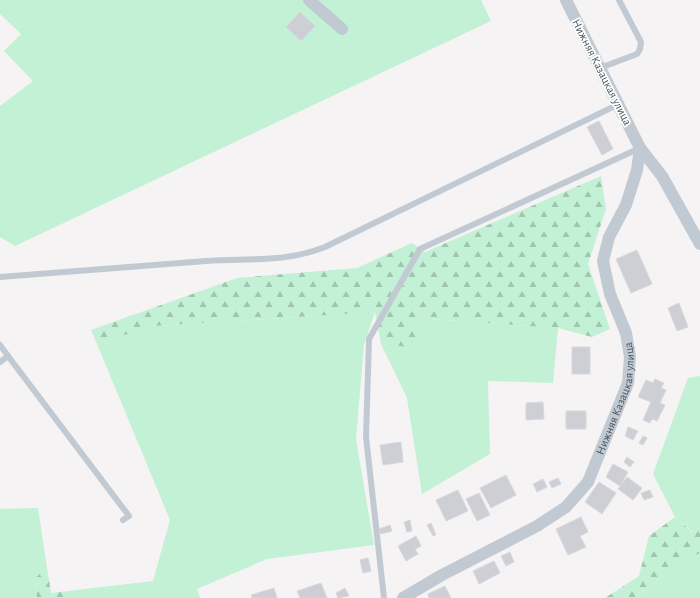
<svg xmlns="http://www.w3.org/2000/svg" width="700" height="598" viewBox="0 0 700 598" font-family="'Alegreya Sans',sans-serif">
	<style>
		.green { fill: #c3f1d5 }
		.forest { fill: url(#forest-firs) }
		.building { fill: #cdcfd5; stroke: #d7d9de }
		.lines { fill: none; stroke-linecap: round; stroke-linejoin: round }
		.service { stroke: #c1cad2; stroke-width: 6 }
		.minor { stroke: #c1cad2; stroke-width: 12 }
		.labels { text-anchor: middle; stroke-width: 3.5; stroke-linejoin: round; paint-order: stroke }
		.street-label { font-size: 12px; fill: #4a5661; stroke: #fff }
	</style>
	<defs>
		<pattern id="forest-firs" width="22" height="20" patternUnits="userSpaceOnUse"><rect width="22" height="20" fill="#c3f1d5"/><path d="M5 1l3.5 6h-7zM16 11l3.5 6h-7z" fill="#a0c6b0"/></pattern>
	</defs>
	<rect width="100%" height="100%" fill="#f5f3f3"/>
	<g class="green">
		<polygon points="0,0 481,0 491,21 15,246 0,237 0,106 33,81 4,51 21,34 0,14"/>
		<polygon points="375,312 364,344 356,439 374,545 267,559 197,589 200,598 68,598 68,591 153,581 170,520 97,344 153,326"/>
		<polygon points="416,318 558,328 553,383 488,381 490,454 422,494 407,398 381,344 417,347"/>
		<polygon points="700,376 700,527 693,532 675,517 653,474 688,378"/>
		<polygon points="38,508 47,568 35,578 37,598 0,598 0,509"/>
		<polygon points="700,553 700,598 633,598 688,559"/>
	</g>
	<g class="forest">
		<polygon points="601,176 606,209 588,264 610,329 592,337 558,328 417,318 417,348 381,344 375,312 153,326 97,344 91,330 237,278 357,268 412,243 425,252"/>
		<polygon points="675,517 692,532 700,527 700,553 688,559 633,598 605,598 639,576 649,536"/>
		<polygon points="47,568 51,593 68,591 68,598 37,598 35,578"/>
	</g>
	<g class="building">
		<polygon points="300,12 315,26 301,41 286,27"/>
		<polygon points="599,121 613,149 602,155 587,127"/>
		<polygon points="637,250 652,284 631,293 616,259"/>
		<polygon points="679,303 688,327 677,331 668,308"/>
		<rect x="572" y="347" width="18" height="27"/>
		<polygon points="655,379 664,383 661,388 666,390 660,403 665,405 657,421 652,419 650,423 643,420 651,402 638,397 646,380 653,383"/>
		<polygon points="543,402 544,419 526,420 526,403"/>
		<rect x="566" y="411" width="20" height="18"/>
		<polygon points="628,427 638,431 633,440 625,436"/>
		<polygon points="643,436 647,438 643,445 639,443"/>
		<polygon points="401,442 403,462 383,465 380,445"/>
		<polygon points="627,457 634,462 630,467 624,462"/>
		<polygon points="613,464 628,472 620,486 606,477"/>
		<polygon points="506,475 516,495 491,508 480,488"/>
		<polygon points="627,477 642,488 633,500 618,489"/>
		<polygon points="558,478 561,484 552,488 549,482"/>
		<polygon points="543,479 547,487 537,492 533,484"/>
		<polygon points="599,482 616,493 602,514 585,502"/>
		<polygon points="458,490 468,511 446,521 436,500"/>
		<polygon points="650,490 653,497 644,500 641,493"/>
		<polygon points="479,493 490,515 477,521 466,499"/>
		<polygon points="581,517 588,532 580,536 586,547 568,555 556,529"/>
		<polygon points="410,520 412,531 407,532 404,522"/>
		<polygon points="431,523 436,535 433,536 427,525"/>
		<polygon points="390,525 392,531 381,534 379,529"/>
		<polygon points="416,536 421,546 415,549 418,554 406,561 398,546"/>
		<polygon points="510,552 514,562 506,566 501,556"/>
		<polygon points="368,558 371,571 363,573 360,560"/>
		<polygon points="494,561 500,573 479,584 473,571"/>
		<polygon points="321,583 327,598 300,598 297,591"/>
		<polygon points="445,586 451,598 429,598 428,594"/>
		<polygon points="274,588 277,598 252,598 251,595"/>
		<polygon points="345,588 349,596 338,598 336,593"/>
	</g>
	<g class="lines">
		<g class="service">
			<polyline points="600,68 637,54 640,49 641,42 619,0"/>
			<path d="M 0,277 C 69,272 137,266 206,261 C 249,258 284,263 325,247 L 619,104"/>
			<polyline points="0,345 8,356 0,362"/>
			<polyline points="8,356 129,516 123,520"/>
			<polyline points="384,598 366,437 369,339 420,249 640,148"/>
		</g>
		<g class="minor">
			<polyline points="309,0 342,29"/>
			<polyline points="640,148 662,176 700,244"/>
			<path id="s1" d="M 403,598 L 442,575 L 537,526 L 566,507 L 588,482 L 628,383 L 630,357 L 626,333 L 610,294 L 603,261 L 609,237 L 626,205 L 637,170 L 640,148 L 566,0"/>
		</g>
	</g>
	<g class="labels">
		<g class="street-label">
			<text transform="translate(602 72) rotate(63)" y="4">Нижняя Казацкая улица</text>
			<text dy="4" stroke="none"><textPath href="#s1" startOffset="309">Нижняя Казацкая улица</textPath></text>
		</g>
	</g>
</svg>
